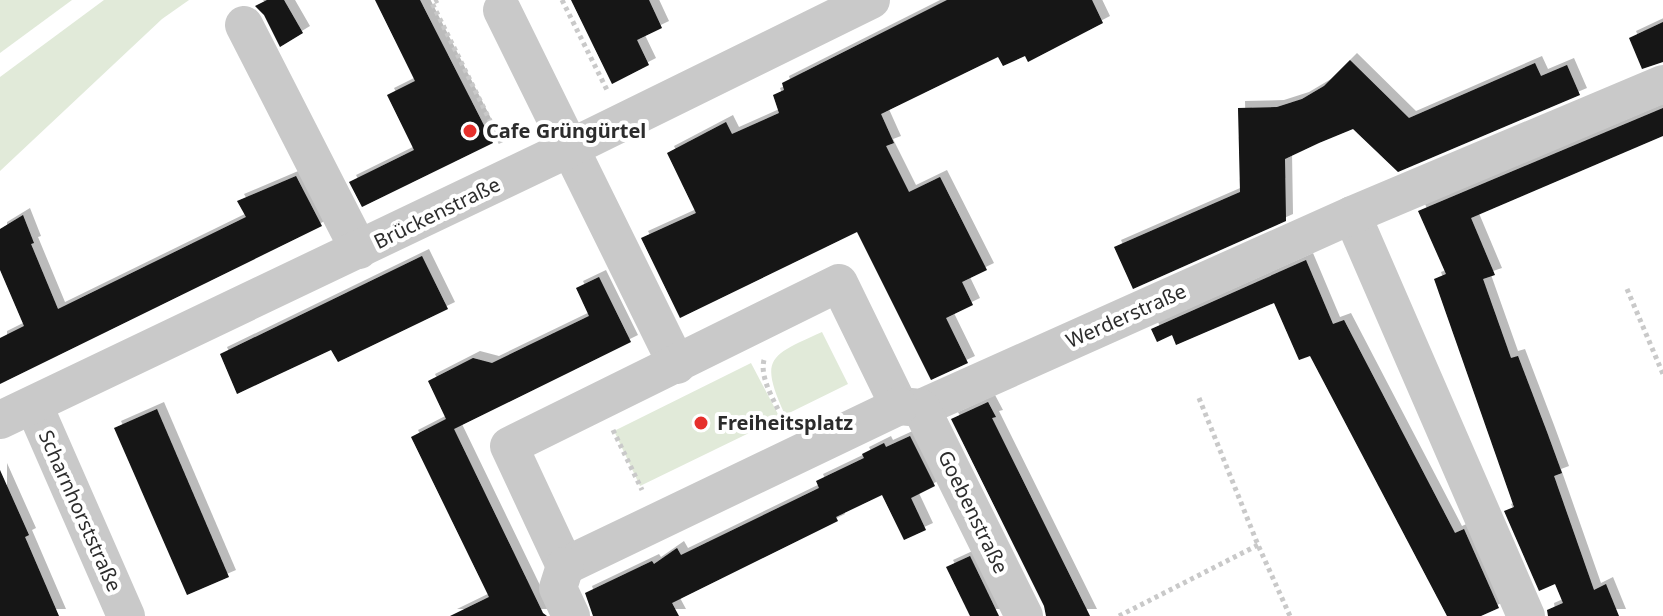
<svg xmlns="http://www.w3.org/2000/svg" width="1663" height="616" viewBox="0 0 1663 616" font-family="'Noto Sans',sans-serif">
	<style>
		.green { fill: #e1ead9 }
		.building { fill: #131313; filter: url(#shadow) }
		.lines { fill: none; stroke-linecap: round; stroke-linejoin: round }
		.path { stroke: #c9c9c9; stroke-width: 5; stroke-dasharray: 4 4; stroke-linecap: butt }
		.minor { stroke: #c9c9c9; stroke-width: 38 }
		.poi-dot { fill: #e6302c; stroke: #fff; stroke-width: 3 }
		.labels { text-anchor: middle; stroke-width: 8; stroke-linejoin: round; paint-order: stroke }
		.poi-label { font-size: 20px; font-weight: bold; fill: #2c2c2c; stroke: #fff; text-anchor: start }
		.street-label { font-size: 20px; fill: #2c2c2c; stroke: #fff }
	</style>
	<defs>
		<filter id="shadow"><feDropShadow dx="7" dy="-7" stdDeviation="0" flood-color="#0004"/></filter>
	</defs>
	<rect width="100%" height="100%" fill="#fff"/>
	<g class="green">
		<polygon points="0,0 72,0 0,53"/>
		<polygon points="104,0 189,0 162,19 0,171 0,77"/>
		<path d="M 822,332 L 848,384 L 785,415 C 759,358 769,356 822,332 Z"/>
		<polygon points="751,363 780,418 640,486 614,431"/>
	</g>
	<g class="building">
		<polygon points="267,0 284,0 303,33 280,47 264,15 255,6"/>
		<polygon points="375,0 420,0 493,143 362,207 349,182 414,150 387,95 415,81"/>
		<polygon points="571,0 649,0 662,28 637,40 649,65 612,84"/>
		<polygon points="947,0 1092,0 1103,23 1028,62 1025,56 1003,66 998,57 881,114 894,143 886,146 909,192 940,177 987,270 962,282 973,305 946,318 968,363 931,380 857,232 680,318 641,238 696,213 667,153 726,122 732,134 779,113 773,95 784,90 782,83"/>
		<polygon points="1663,22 1663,62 1642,69 1629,38"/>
		<polygon points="1350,60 1409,118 1535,63 1541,76 1567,65 1580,95 1398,172 1353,129 1319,143 1285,159 1286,221 1133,289 1114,247 1240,192 1238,108 1277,107 1302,99 1324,86"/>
		<polygon points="1663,108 1663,136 1471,218 1495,275 1483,279 1511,358 1518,356 1547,432 1562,473 1554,476 1594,590 1606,584 1619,616 1548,616 1547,610 1563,603 1555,584 1539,591 1504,511 1514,507 1434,279 1446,274 1418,211"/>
		<polygon points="296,176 322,226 0,384 0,338 24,326 0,270 0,229 23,215 34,243 31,244 58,309 246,217 237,201"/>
		<polygon points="422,256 448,309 338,362 331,350 237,394 220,354"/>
		<polygon points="1306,260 1333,324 1344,320 1455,533 1464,529 1499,608 1481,616 1447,616 1310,356 1299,360 1274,303 1176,345 1172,335 1157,342 1151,329"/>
		<polygon points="599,277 631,342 454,429 543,613 547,616 450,616 489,597 411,437 446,419 428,381 473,358 492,363 589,316 576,288"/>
		<polygon points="988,402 996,417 992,418 1090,616 1046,616 1044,606 951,419"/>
		<polygon points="157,409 229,577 187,595 114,428"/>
		<polygon points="910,436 935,486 911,498 926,530 904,540 882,495 836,517 838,521 672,603 679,616 593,616 585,593 652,561 654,564 677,548 681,555 819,488 816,481 864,458 862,454 884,443 886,447"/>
		<polygon points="0,470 29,535 25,537 59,616 0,616"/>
		<polygon points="970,556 999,616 970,616 946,567"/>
	</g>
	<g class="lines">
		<g class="path">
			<polyline points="438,0 432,3 501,143"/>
			<polyline points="562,0 608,92"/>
			<polyline points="1627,289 1663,374"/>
			<path d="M 764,360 C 759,379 777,405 784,422"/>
			<polyline points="1199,398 1258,545 1290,616"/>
			<polyline points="613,430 642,490"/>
			<polyline points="1119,616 1258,545"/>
		</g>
		<g class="minor">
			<polyline points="502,10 677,365"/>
			<polyline points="244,25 359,250"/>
			<polyline points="1352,215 1526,616"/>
			<polyline points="34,406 126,616"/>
			<polyline points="899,406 921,408 1352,215 1663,84"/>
			<polyline points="921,408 1024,616"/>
			<polyline points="0,420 570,148 871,0"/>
			<polyline points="565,566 509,446 839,283 899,406"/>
			<polyline points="565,566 899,406"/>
			<polyline points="565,566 558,588 571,616"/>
		</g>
	</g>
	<g class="poi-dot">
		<circle cx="470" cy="131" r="8"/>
		<circle cx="701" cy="423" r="8"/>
	</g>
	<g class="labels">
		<g class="poi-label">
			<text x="486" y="138">Cafe Grüngürtel</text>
			<text x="717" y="430">Freiheitsplatz</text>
		</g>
		<g class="street-label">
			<text transform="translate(437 213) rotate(-26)" y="7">Brückenstraße</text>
			<text transform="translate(1126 316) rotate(-24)" y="7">Werderstraße</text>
			<text transform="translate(80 511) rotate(66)" y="7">Scharnhorststraße</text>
			<text transform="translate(973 512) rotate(64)" y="7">Goebenstraße</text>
		</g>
	</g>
</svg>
